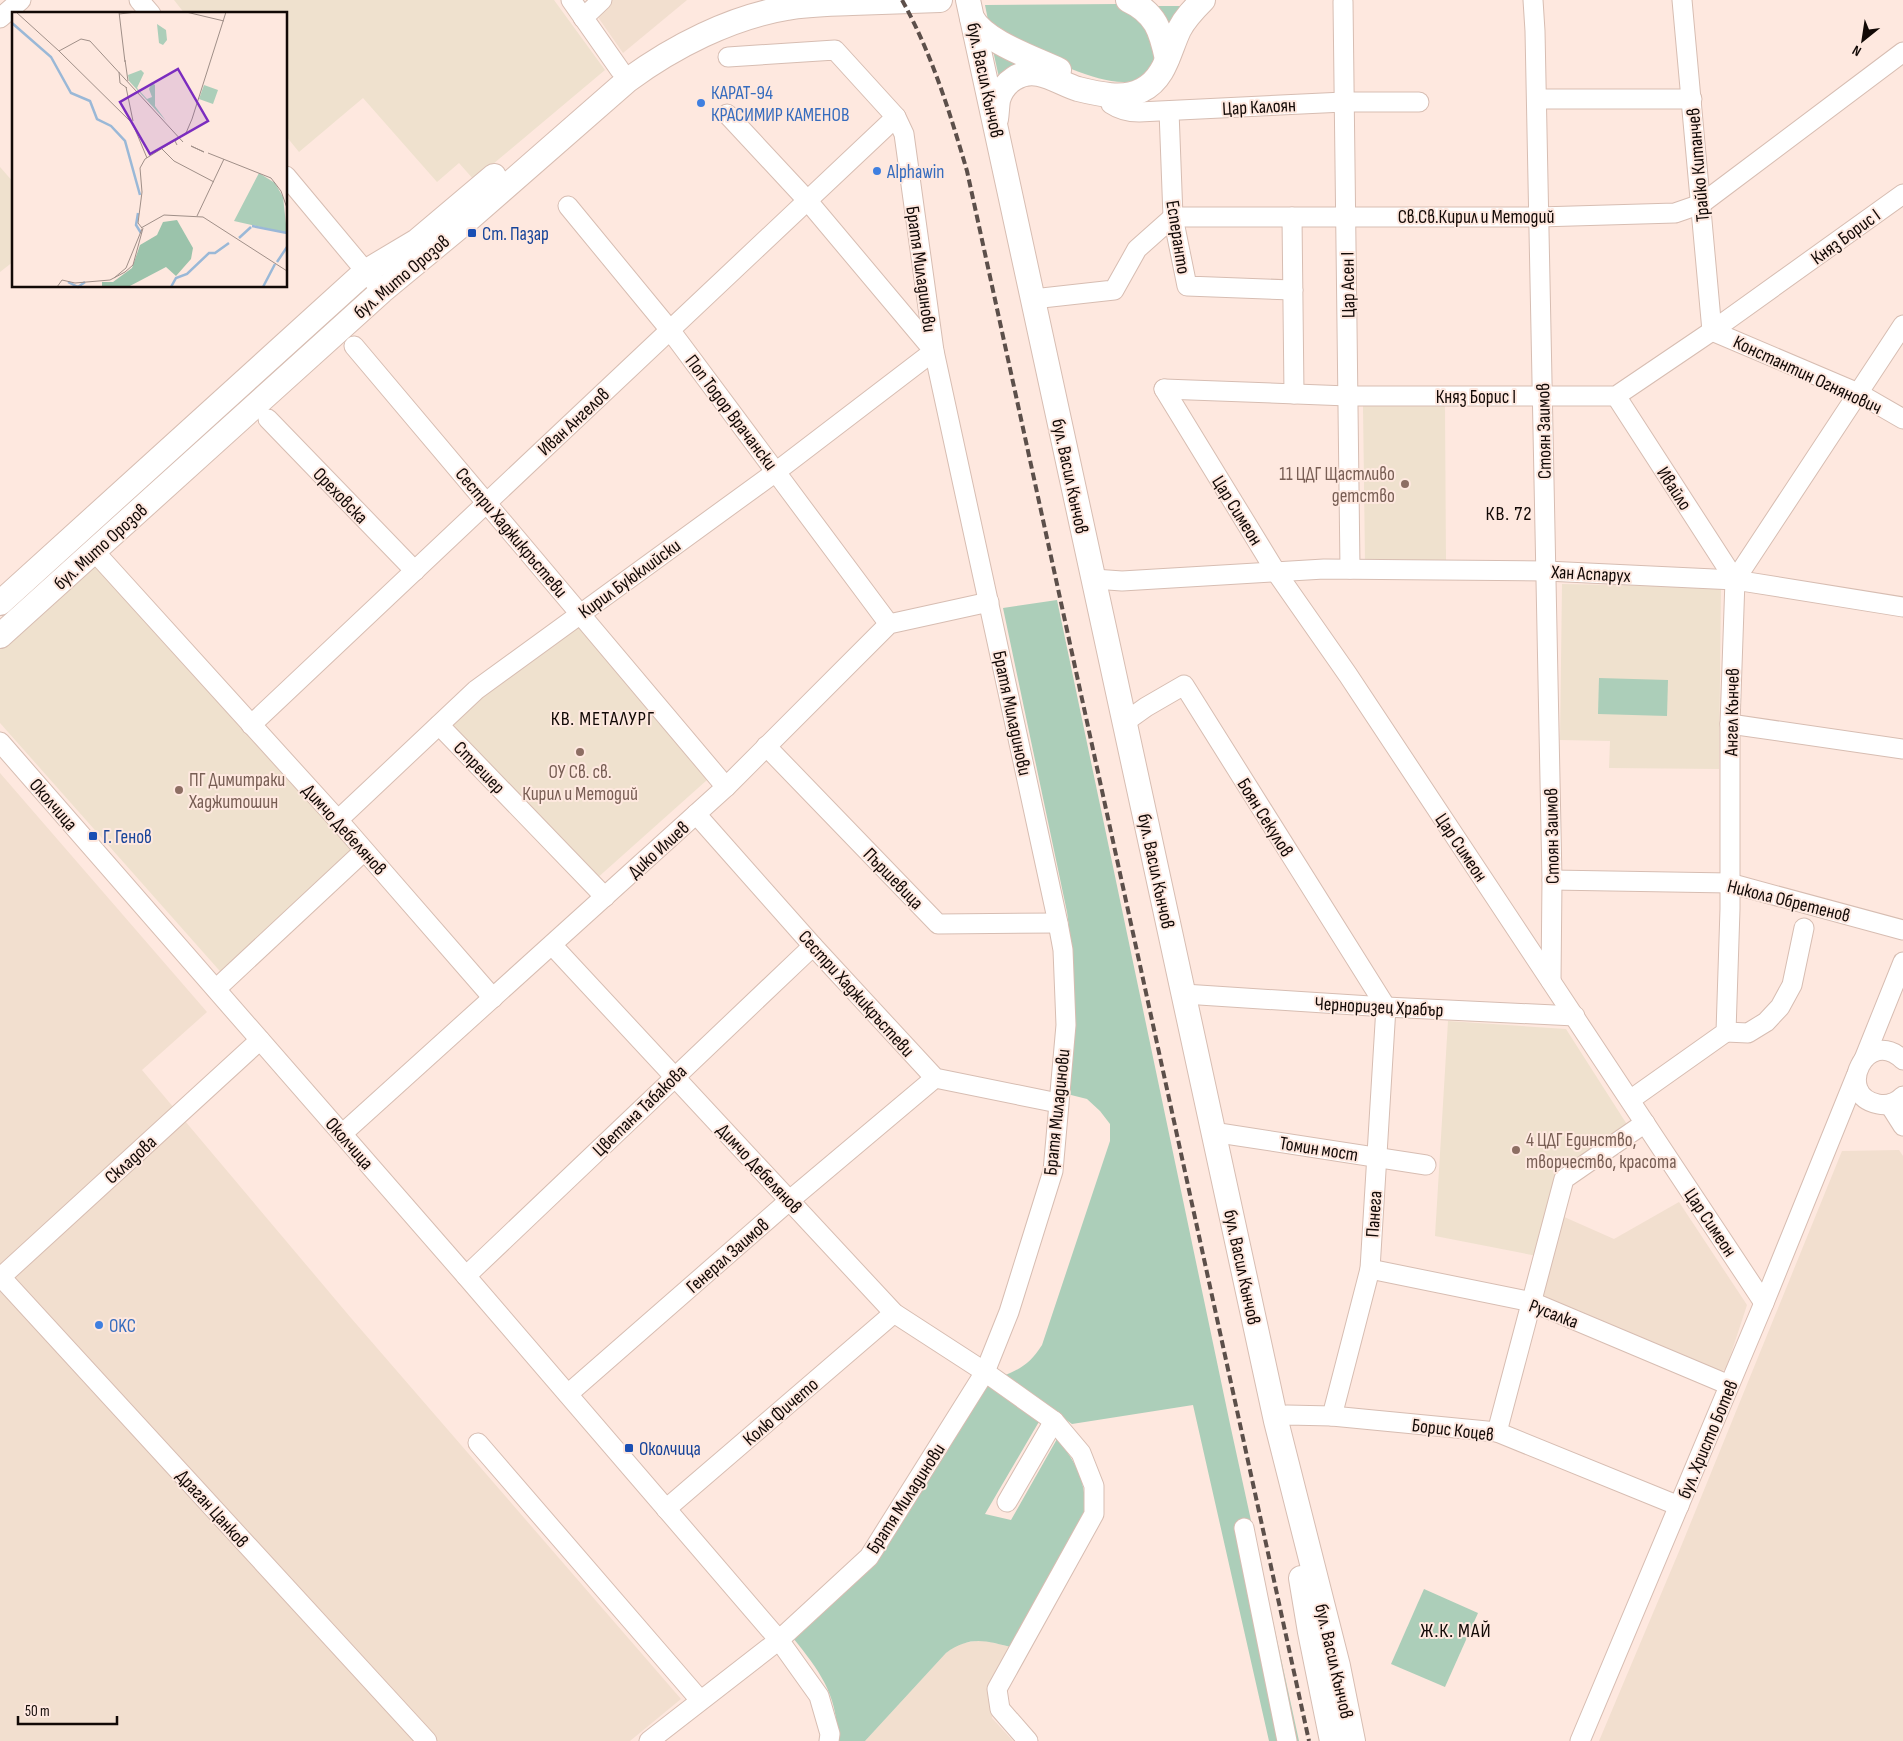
<svg xmlns="http://www.w3.org/2000/svg" width="1903" height="1741" viewBox="0 0 1903 1741" font-family="'Sofia Sans Condensed',sans-serif">
	<style>
		.industrial { fill: #f2dfcf }
		.education { fill: #efe1ce }
		.green { fill: #acceb9 }
		.lines { fill: none; stroke-linecap: round; stroke-linejoin: round }
		.minor-casing { stroke: #d7bdb2; stroke-width: 21 }
		.major-casing { stroke: #d7bdb2; stroke-width: 26 }
		.minor { stroke: #fff; stroke-width: 19 }
		.major { stroke: #fff; stroke-width: 24 }
		.rail { stroke: #5c4f4a; stroke-width: 4; stroke-dasharray: 8 4; stroke-linecap: butt }
		.shop-dot { fill: #3f7fe0; stroke: #fee8df; stroke-width: 2 }
		.transit-dot { fill: #1a4fb4; stroke: #fee8df; stroke-width: 2 }
		.education-dot { fill: #8d6e63; stroke: #fee8df; stroke-width: 2 }
		.labels { text-anchor: middle; stroke-width: 4; stroke-linejoin: round; paint-order: stroke }
		.street-label { font-size: 19px; fill: #120906; stroke: #fee8df }
		.shop-label { font-size: 19px; fill: #366cbe; stroke: #fee8df; text-anchor: start }
		.transit-label { font-size: 19px; fill: #164399; stroke: #fee8df; text-anchor: start }
		.education-label { font-size: 19px; fill: #785e54; stroke: #fee8df; text-anchor: start }
		.neighbourhood-label { font-size: 20px; letter-spacing: 1px; fill: #120906; stroke: #fee8df }
		.inset-river { fill: none; stroke: #9ab8d7; stroke-width: 2.5 }
		.inset-road { fill: none; stroke: #a08f88; stroke-width: 1 }
		.view { fill: #7b2cbf; fill-opacity: 0.15; stroke: #7b2cbf; stroke-width: 2.5 }
		.inset-edge { fill: none; stroke: #120906; stroke-width: 2.5 }
	</style>
	<rect width="100%" height="100%" fill="#fee8df"/>
	<g class="industrial">
		<polygon points="586,0 687,0 623,53"/>
		<polygon points="0,773 207,1012 142,1070 351,1318 681,1699 630,1741 0,1741"/>
		<polygon points="1899,1150 1903,1156 1903,1741 1599,1741 1680,1549 1842,1151"/>
		<polygon points="1679,1202 1747,1305 1726,1369 1718,1373 1540,1298 1562,1216 1614,1239"/>
		<polygon points="983,1640 1014,1648 991,1687 992,1718 1013,1741 865,1741 946,1653 958,1644"/>
	</g>
	<g class="education">
		<polygon points="174,0 554,0 605,70 474,180 459,163 437,182 363,98 299,152 286,136 286,14 185,14"/>
		<polygon points="0,167 14,183 14,261 0,272"/>
		<polygon points="1363,406 1445,406 1446,563 1365,562"/>
		<polygon points="94,560 359,857 226,978 0,723 0,645"/>
		<polygon points="1562,584 1721,587 1719,769 1609,768 1610,741 1560,740"/>
		<polygon points="576,623 707,780 595,880 449,724 485,693"/>
		<polygon points="1448,1021 1566,1029 1628,1126 1557,1174 1537,1256 1435,1236"/>
	</g>
	<g class="green">
		<path d="M 1119,4 L 1128,6 L 1158,44 C 1155,58 1153,72 1138,79 C 1107,95 1020,44 990,30 L 985,5 Z"/>
		<polygon points="1149,6 1188,6 1168,38"/>
		<polygon points="992,46 1077,83 1000,82"/>
		<path d="M 1057,600 L 1230,1424 L 1299,1741 L 1269,1741 L 1193,1405 L 1072,1424 L 1003,1376 C 1023,1368 1031,1362 1042,1345 L 1110,1141 L 1110,1124 L 1100,1111 L 1087,1099 L 1067,1094 L 1072,950 L 1067,912 L 1003,608 Z"/>
		<polygon points="1599,678 1668,680 1667,716 1598,714"/>
		<path d="M 989,1384 L 1040,1420 L 985,1514 L 1011,1520 L 1057,1439 C 1078,1464 1087,1484 1085,1517 L 1014,1648 C 986,1641 971,1635 946,1653 L 865,1741 L 837,1741 C 839,1697 820,1671 793,1638 L 880,1555 Z"/>
		<polygon points="1424,1589 1478,1613 1445,1687 1391,1664"/>
	</g>
	<g class="lines">
		<g class="minor-casing">
			<g id="minor">
				<polyline points="139,0 151,14"/>
				<polyline points="571,0 620,70"/>
				<polyline points="1533,0 1535,31 1552,880 1551,981"/>
				<polyline points="1682,0 1712,331 1858,393 1903,419"/>
				<polyline points="1343,2 1350,569"/>
				<polyline points="0,18 21,0"/>
				<polyline points="583,18 602,0"/>
				<path d="M 1111,94 L 1111,104 C 1120,110 1128,112 1139,112 L 1344,102 L 1419,102"/>
				<polyline points="1537,99 1692,99"/>
				<polyline points="1169,111 1173,217 1187,286 1293,290"/>
				<polyline points="727,114 807,200 933,350"/>
				<polyline points="286,176 382,291"/>
				<polyline points="568,206 670,330 889,624"/>
				<polyline points="1292,217 1294,394"/>
				<polyline points="1033,299 1114,290 1137,249 1173,217 1539,217 1675,213 1701,204 1903,52"/>
				<polyline points="354,346 726,787"/>
				<polyline points="1164,389 1276,572 1348,675 1764,1303"/>
				<polyline points="1164,389 1348,396 1616,396 1712,331 1903,194"/>
				<polyline points="1616,396 1735,580"/>
				<polyline points="268,419 415,571"/>
				<polyline points="94,551 338,820 493,998"/>
				<polyline points="1094,579 1122,581 1324,569 1546,571 1735,580 1903,607"/>
				<polyline points="1125,722 1146,707 1184,685 1386,1007 1370,1269 1332,1416"/>
				<polyline points="1730,724 1903,749"/>
				<polyline points="251,725 896,117"/>
				<polyline points="439,725 605,897"/>
				<polyline points="0,742 466,1276 779,1640 819,1696 830,1734 829,1741"/>
				<polyline points="766,746 938,924 1058,923"/>
				<polyline points="696,814 813,946 935,1078 1058,1103"/>
				<polyline points="338,820 476,690 777,471 934,351"/>
				<polyline points="1552,880 1729,883 1903,930"/>
				<polyline points="552,945 894,1313 985,1372 1054,1421 1081,1453 1094,1486 1094,1514 997,1689 1000,1709 1028,1741"/>
				<polyline points="216,989 364,851"/>
				<polyline points="1184,994 1386,1007 1575,1016"/>
				<polyline points="1726,1032 1748,1033 1766,1022 1780,1007 1792,985 1804,928"/>
				<polyline points="1864,1059 1903,962"/>
				<path d="M 1903,1060 C 1867,1025 1833,1095 1878,1104 C 1887,1106 1896,1103 1903,1096"/>
				<polyline points="1630,1100 1726,1032 1730,909 1730,724 1735,580 1903,325"/>
				<polyline points="1889,1104 1903,1126"/>
				<polyline points="1213,1129 1219,1133 1426,1165"/>
				<polyline points="342,1134 726,787 889,624 989,602"/>
				<polyline points="1370,1269 1532,1302 1729,1385"/>
				<polyline points="0,1276 427,1741"/>
				<polyline points="466,1276 813,946"/>
				<polyline points="0,1278 260,1040"/>
				<polyline points="568,1394 790,1200 935,1078"/>
				<polyline points="1276,1421 1287,1415 1332,1416 1497,1432 1679,1506"/>
				<polyline points="1497,1432 1564,1179 1645,1123"/>
				<polyline points="478,1443 700,1700"/>
				<polyline points="1007,1502 1054,1421"/>
				<polyline points="666,1509 894,1313"/>
				<polyline points="1244,1528 1287,1741"/>
				<polyline points="649,1741 779,1640 869,1557 985,1372 1009,1312 1053,1171 1066,1025 1063,950 1058,923 934,351 904,134 896,117 835,50 728,57"/>
				<polyline points="1580,1741 1764,1303 1856,1076"/>
			</g>
		</g>
		<g class="major-casing">
			<g id="major">
				<polyline points="968,0 1276,1421 1338,1666 1353,1741"/>
				<path d="M 1128,0 C 1156,13 1161,31 1167,59"/>
				<path d="M 972,18 C 985,42 1034,58 1059,70"/>
				<path d="M 996,119 C 997,113 997,106 998,100 C 1003,82 1021,70 1039,74 C 1053,77 1065,85 1078,89 C 1098,94 1124,100 1142,90 C 1165,79 1169,51 1179,30 C 1185,18 1194,9 1203,0"/>
				<polyline points="0,603 365,272 417,241 494,176"/>
				<path d="M 0,636 L 382,291 L 469,219 L 628,80 C 673,47 731,17 787,8 C 808,4 830,4 852,3 C 881,2 911,1 940,0"/>
				<polyline points="1301,1578 1310,1632 1332,1741"/>
			</g>
		</g>
		<use href="#minor" class="minor"/>
		<use href="#major" class="major"/>
		<path class="rail" d="M 902,0 C 932,54 950,113 967,171 L 1309,1741"/>
	</g>
	<g class="shop-dot">
		<circle cx="701" cy="103" r="5"/>
		<circle cx="877" cy="171" r="5"/>
		<circle cx="99" cy="1325" r="5"/>
	</g>
	<g class="transit-dot">
		<rect x="467" y="228" width="10" height="10" rx="2.5"/>
		<rect x="88" y="831" width="10" height="10" rx="2.5"/>
		<rect x="624" y="1443" width="10" height="10" rx="2.5"/>
	</g>
	<g class="education-dot">
		<circle cx="1405" cy="484" r="5"/>
		<circle cx="580" cy="752" r="5"/>
		<circle cx="179" cy="790" r="5"/>
		<circle cx="1516" cy="1150" r="5"/>
	</g>
	<g class="labels">
		<g class="street-label">
			<text transform="translate(986 80) rotate(78)" y="7">бул. Васил Кънчов</text>
			<text transform="translate(1259 106) rotate(-3)" y="7">Цар Калоян</text>
			<text transform="translate(1697 165) rotate(-95)" y="7">Трайко Китанчев</text>
			<text x="1476" y="223">Св.Св.Кирил и Методий</text>
			<text transform="translate(1845 236) rotate(-36)" y="7">Княз Борис I</text>
			<text transform="translate(1179 237) rotate(81)" y="7">Есперанто</text>
			<text transform="translate(922 269) rotate(82)" y="7">Братя Миладинови</text>
			<text transform="translate(401 276) rotate(-40)" y="7">бул. Мито Орозов</text>
			<text transform="translate(1347 285) rotate(-91)" y="7">Цар Асен I</text>
			<text transform="translate(1808 374) rotate(25)" y="7">Константин Огнянович</text>
			<text x="1476" y="403">Княз Борис I</text>
			<text transform="translate(732 412) rotate(53)" y="7">Поп Тодор Врачански</text>
			<text transform="translate(573 421) rotate(-43)" y="7">Иван Ангелов</text>
			<text transform="translate(1543 431) rotate(-91)" y="7">Стоян Заимов</text>
			<text transform="translate(1071 476) rotate(78)" y="7">бул. Васил Кънчов</text>
			<text transform="translate(1675 488) rotate(57)" y="7">Ивайло</text>
			<text transform="translate(341 495) rotate(46)" y="7">Ореховска</text>
			<text transform="translate(1238 510) rotate(58)" y="7">Цар Симеон</text>
			<text transform="translate(512 532) rotate(50)" y="7">Сестри Хаджикръстеви</text>
			<text transform="translate(100 546) rotate(-42)" y="7">бул. Мито Орозов</text>
			<text transform="translate(1591 573) rotate(3)" y="7">Хан Аспарух</text>
			<text transform="translate(629 578) rotate(-36)" y="7">Кирил Буюклийски</text>
			<text transform="translate(1731 712) rotate(-89)" y="7">Ангел Кънчев</text>
			<text transform="translate(1013 713) rotate(78)" y="7">Братя Миладинови</text>
			<text transform="translate(480 767) rotate(46)" y="7">Стрешер</text>
			<text transform="translate(54 804) rotate(49)" y="7">Околчица</text>
			<text transform="translate(1266 817) rotate(58)" y="7">Боян Секулов</text>
			<text transform="translate(345 829) rotate(48)" y="7">Димчо Дебелянов</text>
			<text transform="translate(1551 836) rotate(-91)" y="7">Стоян Заимов</text>
			<text transform="translate(1462 847) rotate(56)" y="7">Цар Симеон</text>
			<text transform="translate(658 849) rotate(-42)" y="7">Дико Илиев</text>
			<text transform="translate(1157 871) rotate(78)" y="7">бул. Васил Кънчов</text>
			<text transform="translate(894 878) rotate(46)" y="7">Пършевица</text>
			<text transform="translate(1789 900) rotate(14)" y="7">Никола Обретенов</text>
			<text transform="translate(857 993) rotate(48)" y="7">Сестри Хаджикръстеви</text>
			<text transform="translate(1379 1006) rotate(3)" y="7">Черноризец Храбър</text>
			<text transform="translate(639 1110) rotate(-44)" y="7">Цветана Табакова</text>
			<text transform="translate(1056 1112) rotate(-84)" y="7">Братя Миладинови</text>
			<text transform="translate(350 1143) rotate(49)" y="7">Околчица</text>
			<text transform="translate(1319 1148) rotate(9)" y="7">Томин мост</text>
			<text transform="translate(130 1159) rotate(-42)" y="7">Складова</text>
			<text transform="translate(760 1168) rotate(47)" y="7">Димчо Дебелянов</text>
			<text transform="translate(1373 1214) rotate(-86)" y="7">Панега</text>
			<text transform="translate(1711 1222) rotate(56)" y="7">Цар Симеон</text>
			<text transform="translate(727 1255) rotate(-41)" y="7">Генерал Заимов</text>
			<text transform="translate(1243 1267) rotate(78)" y="7">бул. Васил Кънчов</text>
			<text transform="translate(1554 1313) rotate(21)" y="7">Русалка</text>
			<text transform="translate(780 1411) rotate(-41)" y="7">Колю Фичето</text>
			<text transform="translate(1453 1429) rotate(7)" y="7">Борис Коцев</text>
			<text transform="translate(1707 1439) rotate(-67)" y="7">бул. Христо Ботев</text>
			<text transform="translate(905 1498) rotate(-57)" y="7">Братя Миладинови</text>
			<text transform="translate(213 1508) rotate(48)" y="7">Драган Цанков</text>
			<text transform="translate(1335 1661) rotate(77)" y="7">бул. Васил Кънчов</text>
		</g>
		<g class="shop-label">
			<text x="711" y="99">КАРАТ-94<tspan x="711" dy="22">КРАСИМИР КАМЕНОВ</tspan></text>
			<text x="887" y="178">Alphawin</text>
			<text x="109" y="1332">OKC</text>
		</g>
		<g class="transit-label">
			<text x="482" y="240">Ст. Пазар</text>
			<text x="103" y="843">Г. Генов</text>
			<text x="639" y="1455">Околчица</text>
		</g>
		<g class="education-label">
			<text x="1395" y="480" text-anchor="end">11 ЦДГ Щастливо<tspan x="1395" dy="22">детство</tspan></text>
			<text x="580" y="778" text-anchor="middle">ОУ Св. св.<tspan x="580" dy="22">Кирил и Методий</tspan></text>
			<text x="189" y="786">ПГ Димитраки<tspan x="189" dy="22">Хаджитошин</tspan></text>
			<text x="1526" y="1146">4 ЦДГ Единство,<tspan x="1526" dy="22">творчество, красота</tspan></text>
		</g>
		<g class="neighbourhood-label">
			<text x="1509" y="520">КВ. 72</text>
			<text x="603" y="725">КВ. МЕТАЛУРГ</text>
			<text x="1456" y="1637">Ж.К. МАЙ</text>
		</g>
	</g>
	<g transform="translate(12 12)">
		<rect width="275" height="275" fill="#fee8df"/>
		<path d="M 145,12 L 154,18 L 155,28 L 151,33 L 147,31 ZM 129,58 L 132,61 L 125,76 L 135,87 L 140,85 L 137,77 L 140,70 L 143,73 L 143,94 L 154,109 L 117,69 L 116,63 ZM 192,73 L 206,78 L 201,92 L 187,87 ZM 247,161 L 263,171 L 271,185 L 275,221 L 222,209 Z" fill="#acceb9"/>
		<path d="M 165,208 L 181,236 L 179,247 L 164,264 L 154,255 L 116,275 L 90,274 L 90,270 L 101,270 L 120,256 L 128,233 L 145,223 L 151,210 Z" fill="#9bc3ab"/>
		<path class="inset-river" d="M 0,11 L 39,45 L 59,81 L 78,89 L 85,107 L 99,114 L 113,129 L 128,183M 126,201 L 124,213 L 129,221M 240,214 L 275,221M 227,226 L 239,215M 265,250 L 275,235M 56,270 L 66,275 L 73,270M 159,275 L 164,266 L 175,262 L 197,241 L 203,241 L 217,231M 251,275 L 263,252"/>
		<path class="inset-road" d="M 4,0 L 47,39M 107,0 L 113,50M 174,0 L 212,9M 107,2 L 124,0M 47,39 L 119,110M 47,39 L 69,27 L 78,29 L 171,130M 113,48 L 116,69M 107,60 L 108,71 L 115,76M 114,75 L 121,109M 120,110 L 135,146M 165,133 L 163,129 L 174,121 L 180,107 L 214,0M 179,134 L 192,140 L 179,134M 150,137 L 162,149 L 202,170M 196,141 L 259,166 L 269,179 L 275,196M 185,204 L 212,147M 129,216 L 152,203 L 191,205 L 275,259M 130,216 L 126,211 L 130,180 L 128,156 L 133,147 L 162,129M 102,266 L 114,256 L 130,217M 45,275 L 50,268 L 63,271 L 98,268 L 113,260 L 121,253 L 131,216"/>
		<path class="view" d="M 166,57 L 196,109 L 138,142 L 108,90 Z"/>
		<rect width="275" height="275" class="inset-edge"/>
	</g>
	<g transform="translate(1863 40) rotate(210)" stroke="#fee8df" stroke-width="4" paint-order="stroke">
	<path d="M0-4L9 19L0 12L-9 19Z" fill="#120906"/>
	<text y="-8" font-size="14" font-weight="bold" text-anchor="middle" fill="#120906">N</text>
	</g>
	<path d="M18 1716v8h99v-8" fill="none" stroke="#120906" stroke-width="2.5"/>
	<text x="25" y="1716" font-size="15" fill="#120906" stroke="#fee8df" stroke-width="4" paint-order="stroke">50 m</text>
</svg>
